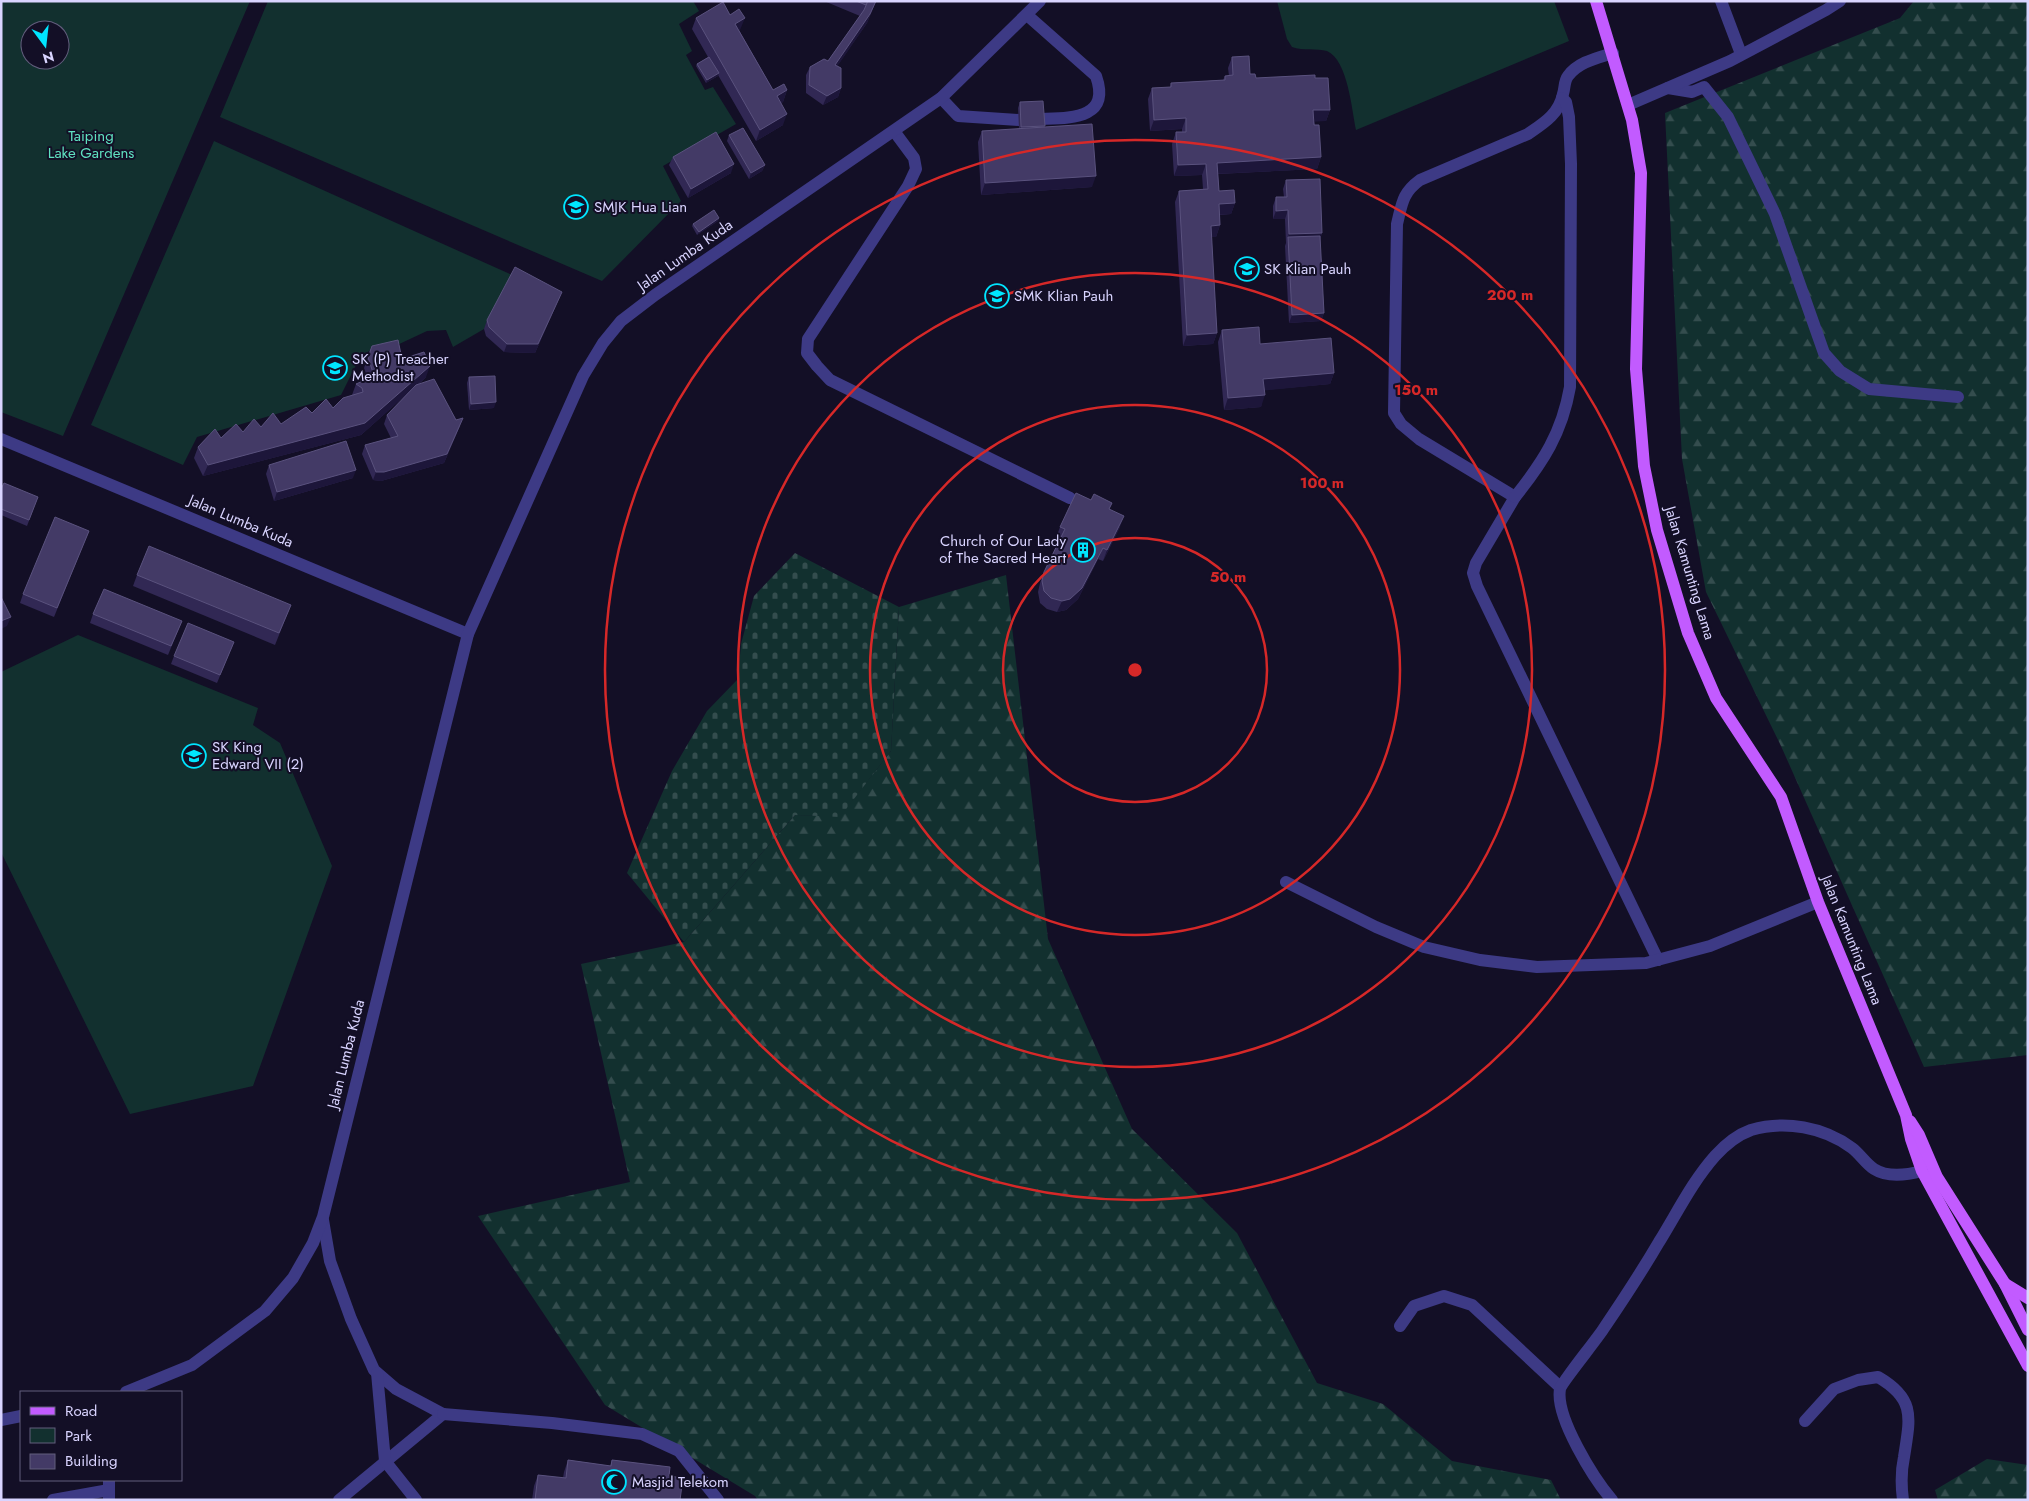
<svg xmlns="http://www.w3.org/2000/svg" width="2029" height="1501" viewBox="0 0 2029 1501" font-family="Jost,sans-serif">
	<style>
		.forest { fill: url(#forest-firs) }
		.cemetery { fill: url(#cemetery-stones) }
		.park { fill: #12302f; fill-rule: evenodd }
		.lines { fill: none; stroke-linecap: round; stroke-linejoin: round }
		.minor { stroke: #3d3a85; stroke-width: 12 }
		.major { stroke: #c25bff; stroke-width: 12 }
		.wall { fill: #312854 }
		.shaded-wall { fill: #1d163a }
		.building { fill: #433a66; stroke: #5a527e }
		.ring { fill: none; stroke: #d62828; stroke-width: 2.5 }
		.labels { text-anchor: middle; stroke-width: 4; stroke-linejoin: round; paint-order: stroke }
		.park-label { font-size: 15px; fill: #5fe0c0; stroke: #130f26 }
		.poi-label { font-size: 15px; fill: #d9d4ff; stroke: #130f26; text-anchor: start }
		.street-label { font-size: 15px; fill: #d9d4ff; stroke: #130f26 }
		.centre { fill: #d62828; stroke: #130f26; stroke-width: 2.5 }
		.ring-label { font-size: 15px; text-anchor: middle; font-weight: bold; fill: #d62828; stroke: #130f26; stroke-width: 4; stroke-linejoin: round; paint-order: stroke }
	</style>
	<defs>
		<pattern id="forest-firs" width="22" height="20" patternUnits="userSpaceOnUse" patternTransform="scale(1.25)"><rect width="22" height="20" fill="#12302f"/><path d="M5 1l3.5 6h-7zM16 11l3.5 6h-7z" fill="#344d4e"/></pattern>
		<pattern id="cemetery-stones" width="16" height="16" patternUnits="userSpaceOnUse" patternTransform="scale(1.25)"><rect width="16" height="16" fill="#12302f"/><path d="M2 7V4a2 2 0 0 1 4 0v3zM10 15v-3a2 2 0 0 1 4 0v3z" fill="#344d4e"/></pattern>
	</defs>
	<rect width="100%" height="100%" fill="#130f26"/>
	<g class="forest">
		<polygon points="1914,1 2028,1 2028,1055 1924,1067 1781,746 1706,592 1682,459 1665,113 1900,18"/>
		<polygon points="1006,575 1048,939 1132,1129 1237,1233 1317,1383 1383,1404 1452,1461 1551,1480 1561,1500 758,1500 755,1496 605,1405 478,1216 630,1182 581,964 684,942 795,815 840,816 891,751 899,607"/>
		<polygon points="1987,1459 2028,1465 2028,1500 1938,1500 1935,1490"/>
	</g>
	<polygon class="cemetery" points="795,553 899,607 891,751 840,817 795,815 684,942 627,873 672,771 707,711 738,679 741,644 754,596"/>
	<g class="park">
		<path d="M 1,1 L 250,1 L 63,436 L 1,412 ZM 30,30 L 60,30 L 60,60 L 30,60 Z"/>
		<polygon points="268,1 693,1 699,11 679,24 692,51 686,55 705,90 713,87 736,124 663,166 681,201 602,281 220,117"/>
		<path d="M 1277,1 L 1554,1 L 1569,41 L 1356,130 C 1352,111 1348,60 1327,51 C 1317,48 1303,51 1292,47 L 1287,39 Z"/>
		<polygon points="214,141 512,275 484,329 453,347 446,330 427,331 395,346 375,347 360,357 341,395 197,437 183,465 91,425"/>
		<polygon points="78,635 258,708 253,725 280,743 332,866 253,1086 130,1114 1,852 1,672"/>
	</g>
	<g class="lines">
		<g class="minor">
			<polyline points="1721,1 1741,54"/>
			<path d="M 1027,15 L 1096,76 C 1111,119 1071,118 1042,119"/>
			<path d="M 1613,53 C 1597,58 1578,62 1568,76 C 1564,81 1565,88 1563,94 C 1559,114 1544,123 1528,134 L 1420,180 C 1402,193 1402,204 1397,224 L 1394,413 L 1401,424 L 1419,439 L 1515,497 L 1476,563 L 1473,573 L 1477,586 L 1658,960"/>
			<polyline points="1668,88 1692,92 1704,87 1728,117 1775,214 1824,353 1840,371 1869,389 1958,397"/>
			<polyline points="941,98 958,116 1019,120"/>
			<polyline points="1628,105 1730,61 1826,10 1840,1"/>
			<polyline points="894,131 914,158 916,169 908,186 808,339 807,353 817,366 830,380 1070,498"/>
			<polyline points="1,439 468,634"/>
			<path d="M 1515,497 C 1543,462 1562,433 1570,387 L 1571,164 L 1569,117 L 1566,102 L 1562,98"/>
			<polyline points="1286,882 1376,927 1424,947 1480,960 1537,967 1646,963 1710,946 1818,902"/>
			<polyline points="323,1220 330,1261 351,1319 374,1370 396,1389 443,1414 339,1500"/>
			<polyline points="1400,1326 1414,1306 1444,1296 1472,1305 1560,1387"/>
			<polyline points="377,1373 385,1461 416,1500"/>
			<polyline points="126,1392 192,1365 265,1311 293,1278 313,1243 323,1217 468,634 583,376 603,343 621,321 655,295 941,98 1040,1"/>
			<polyline points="443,1414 552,1423 642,1434 679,1451 718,1500"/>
			<polyline points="1,1420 21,1416"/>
			<path d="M 1805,1421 L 1834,1389 L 1858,1380 L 1878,1377 C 1916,1399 1910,1418 1904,1457 C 1901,1471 1901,1485 1903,1500"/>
			<polyline points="109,1480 109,1500"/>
			<polyline points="53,1500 109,1490"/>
			<path d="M 1612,1500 C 1594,1479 1555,1417 1560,1389 C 1561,1383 1598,1338 1604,1328 C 1623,1300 1642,1271 1659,1242 C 1677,1213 1692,1182 1715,1156 C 1725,1145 1737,1135 1751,1130 C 1785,1120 1824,1127 1852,1148 C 1860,1154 1866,1164 1874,1169 C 1888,1178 1907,1175 1922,1171"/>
		</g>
		<g class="major">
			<polyline points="1596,1 1632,120 1641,173 1636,369 1644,466 1657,530 1688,633 1716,698 1781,797 1818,902 1906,1115 1911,1139 1922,1171 2028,1366"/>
			<polyline points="1910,1121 1919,1135 1937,1177 2005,1284 2028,1330"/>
			<polyline points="2005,1284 2028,1298"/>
		</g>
	</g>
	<g class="wall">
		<polygon points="824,1 876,1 867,23 837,66 841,88 838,97 823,105 806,93 806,75 810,67 828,61 860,16"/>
		<polygon points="730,15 740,30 739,30 773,90 787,90 783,102 781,103 783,125 756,141 718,75 718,76 706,83 696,66 697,64 708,57 692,29 696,18"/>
		<polygon points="1232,57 1250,74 1256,78 1315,78 1330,110 1326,121 1314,121 1321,157 1317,169 1218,174 1219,191 1235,203 1231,214 1220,215 1220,225 1216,237 1211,237 1217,333 1213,344 1183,346 1175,202 1179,191 1203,189 1202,175 1174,176 1172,144 1176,132 1182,132 1182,129 1150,131 1148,99 1152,88 1170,87 1171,83 1223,80 1225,76 1229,76 1228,68"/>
		<polygon points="1020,102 1045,126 1044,127 1092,187 981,195 978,142 982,131 1019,129 1018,108"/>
		<polygon points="729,135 765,165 762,171 749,179 727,141"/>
		<polygon points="673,157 731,173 688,198 669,165"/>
		<polygon points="1286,180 1322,233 1320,239 1324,313 1321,321 1289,323 1285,246 1286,243 1285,219 1273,219 1273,206 1276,197 1284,197 1283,189"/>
		<polygon points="719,218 718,221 697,235 692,226 693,224"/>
		<polygon points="562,292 535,353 504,352 486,336 484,329 487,320"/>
		<polygon points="1222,330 1334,373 1330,384 1264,390 1261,407 1224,410 1218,342"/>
		<polygon points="372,346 402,359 426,377 419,384 456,420 460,426 444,463 381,481 373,480 362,454 365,445 391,438 384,424 387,415 408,393 361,435 203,476 194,458 198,447 221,438 261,427 281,424 312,413 333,408 352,395 356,384 368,379 364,368"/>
		<polygon points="469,377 494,408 469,410 467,383"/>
		<polygon points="269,465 353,478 274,501 266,474"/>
		<polygon points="1,489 38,497 27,526 1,515"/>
		<polygon points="1091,500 1112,503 1109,509 1120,527 1103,561 1098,559 1078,599 1066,610 1057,612 1047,609 1040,603 1038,592 1040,583 1044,572 1060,540 1056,538 1060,527"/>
		<polygon points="89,531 54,617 20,603 23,594"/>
		<polygon points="137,575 291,605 275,645 133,586"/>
		<polygon points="93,614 182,621 168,655 90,623"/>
		<polygon points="234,642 217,683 171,664 174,656"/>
		<polygon points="568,1460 610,1466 612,1460 669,1476 680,1500 532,1500 534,1486 538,1475 563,1478 564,1472"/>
	</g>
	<g class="shaded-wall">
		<polygon points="876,1 867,23 832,74 835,65"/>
		<polygon points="745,18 740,30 731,35 735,24"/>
		<polygon points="719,73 718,76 706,83 707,80"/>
		<polygon points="841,88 838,97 823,105 827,96"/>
		<polygon points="787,90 783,102 773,107 777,96"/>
		<polygon points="1313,110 1330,110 1326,121 1309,122"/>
		<polygon points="787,114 783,125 756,141 760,130"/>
		<polygon points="1186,118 1182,129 1150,131 1154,120"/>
		<polygon points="1321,157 1317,169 1213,174 1217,163"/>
		<polygon points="734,164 731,173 688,198 691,189"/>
		<polygon points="1206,164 1202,175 1174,176 1178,165"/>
		<polygon points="765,165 762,171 749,179 751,173"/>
		<polygon points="1096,176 1092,187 981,195 985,183"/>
		<polygon points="1235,203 1231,214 1215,215 1219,204"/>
		<polygon points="1288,210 1285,219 1273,219 1276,211"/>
		<polygon points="719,218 718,221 697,235 699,232"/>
		<polygon points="1220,225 1216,237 1207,237 1211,226"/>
		<polygon points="1322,233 1319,241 1288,237 1286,243 1289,234"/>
		<polygon points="562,292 535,353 504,352 507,344"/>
		<polygon points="1324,313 1321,321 1289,323 1292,315"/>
		<polygon points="1217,333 1213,344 1183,346 1187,335"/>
		<polygon points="430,366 426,377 361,435 203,476 208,465"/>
		<polygon points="1334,373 1330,384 1259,391 1263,379"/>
		<polygon points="1265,395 1261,407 1224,410 1228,398"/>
		<polygon points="496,402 494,408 469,410 471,404"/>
		<polygon points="463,418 444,463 381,481 373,480 376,472"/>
		<polygon points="356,470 353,478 274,501 277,492"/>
		<polygon points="1124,516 1120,527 1103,561 1107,550"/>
		<polygon points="1103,548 1098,559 1078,599 1066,610 1057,612 1062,601"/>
		<polygon points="11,617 7,626 1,629 1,621"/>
	</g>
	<g class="building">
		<polygon points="856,1 868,1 866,5"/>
		<polygon points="868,1 876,1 870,14 835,65 841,68 841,88 827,96 809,85 810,67 824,59 828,61 864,10"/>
		<polygon points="723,2 730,15 739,9 745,18 735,24 773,90 784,84 787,90 777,96 787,114 760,130 696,18"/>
		<polygon points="1249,56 1250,74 1255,74 1256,78 1315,75 1315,78 1328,78 1330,110 1313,110 1314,125 1319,125 1321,157 1217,163 1219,191 1234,190 1235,203 1219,204 1220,225 1211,226 1217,333 1187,335 1179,191 1208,189 1206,164 1178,165 1176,132 1186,132 1186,118 1154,120 1152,88 1171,87 1171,83 1225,80 1225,76 1233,75 1232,57"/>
		<polygon points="709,57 719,73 707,80 697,64"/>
		<polygon points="1043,101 1045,126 1021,127 1020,102"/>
		<polygon points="1092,124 1096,176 985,183 982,131"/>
		<polygon points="743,128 765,165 751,173 729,135"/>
		<polygon points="716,132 734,164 691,189 673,157"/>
		<polygon points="1320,179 1322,233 1289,234 1288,210 1276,211 1276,197 1287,197 1286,180"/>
		<polygon points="714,210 719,218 699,232 693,224"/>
		<polygon points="1320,236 1324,313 1292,315 1288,237"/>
		<polygon points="515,267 562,292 538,344 507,344 489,327 487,320"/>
		<polygon points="1259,327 1260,344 1331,338 1334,373 1263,379 1265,395 1228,398 1222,330"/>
		<polygon points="398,340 402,359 424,352 430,366 365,423 208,465 198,447 215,429 221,438 236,424 243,432 254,419 261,427 273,413 281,424 306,407 312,413 326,399 333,408 343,398 363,392 362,388 356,384 374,376 368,357 372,346"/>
		<polygon points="495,376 496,402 471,404 469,377"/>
		<polygon points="434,379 456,420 463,418 447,454 384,472 376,472 365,445 398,436 387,415 416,385"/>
		<polygon points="346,441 356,470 277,492 269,465"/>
		<polygon points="4,483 38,497 29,520 1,509 1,489"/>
		<polygon points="1076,493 1091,500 1094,494 1112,503 1109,509 1124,516 1107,550 1103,548 1082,588 1070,599 1062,601 1051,598 1044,591 1042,581 1044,572 1065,529 1060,527"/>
		<polygon points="55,517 89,531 57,608 23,594"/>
		<polygon points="149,546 291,605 279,633 137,575"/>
		<polygon points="104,589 182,621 171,646 93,614"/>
		<polygon points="1,597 11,617 1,621"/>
		<polygon points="188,623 234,642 220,675 174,656"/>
		<polygon points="568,1460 611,1466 612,1460 670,1467 669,1476 683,1478 680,1500 535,1500 538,1475 566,1478"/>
	</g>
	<g class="ring">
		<circle cx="1135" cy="670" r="132"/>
		<circle cx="1135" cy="670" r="265"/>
		<circle cx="1135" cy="670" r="397"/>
		<circle cx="1135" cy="670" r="530"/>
	</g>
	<defs>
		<g id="school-ring" transform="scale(1.25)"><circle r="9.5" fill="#130f26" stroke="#00e5ff" stroke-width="1.5"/><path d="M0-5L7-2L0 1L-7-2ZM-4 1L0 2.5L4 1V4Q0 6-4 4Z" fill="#00e5ff"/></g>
		<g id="building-ring" transform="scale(1.25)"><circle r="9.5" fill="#130f26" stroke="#00e5ff" stroke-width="1.5"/><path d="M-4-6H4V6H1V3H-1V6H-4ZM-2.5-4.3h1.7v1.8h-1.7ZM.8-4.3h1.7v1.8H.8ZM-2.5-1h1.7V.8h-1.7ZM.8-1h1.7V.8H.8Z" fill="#00e5ff"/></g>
		<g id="mosque-ring" transform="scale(1.25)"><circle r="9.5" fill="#130f26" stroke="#00e5ff" stroke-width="1.5"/><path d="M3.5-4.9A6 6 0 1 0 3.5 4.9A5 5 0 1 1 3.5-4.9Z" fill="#00e5ff"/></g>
	</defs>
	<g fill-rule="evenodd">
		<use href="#school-ring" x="576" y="207"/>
		<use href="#school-ring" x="1247" y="269"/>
		<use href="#school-ring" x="997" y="296"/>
		<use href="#school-ring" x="335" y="368"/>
		<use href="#building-ring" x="1083" y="550"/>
		<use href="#school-ring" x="194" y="756"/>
		<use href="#mosque-ring" x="614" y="1482"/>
	</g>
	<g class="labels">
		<g class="park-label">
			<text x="91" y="141">Taiping<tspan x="91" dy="17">Lake Gardens</tspan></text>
		</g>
		<g class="poi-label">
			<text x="594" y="212">SMJK Hua Lian</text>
			<text x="1264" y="274">SK Klian Pauh</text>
			<text x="1014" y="301">SMK Klian Pauh</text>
			<text x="352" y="364">SK (P) Treacher<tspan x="352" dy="17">Methodist</tspan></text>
			<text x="1066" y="546" text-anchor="end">Church of Our Lady<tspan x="1066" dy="17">of The Sacred Heart</tspan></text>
			<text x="212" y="752">SK King<tspan x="212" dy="17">Edward VII (2)</tspan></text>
			<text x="632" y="1487">Masjid Telekom</text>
		</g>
		<g class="street-label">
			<text transform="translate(685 255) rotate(-35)" y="5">Jalan Lumba Kuda</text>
			<text transform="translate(241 521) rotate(23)" y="5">Jalan Lumba Kuda</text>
			<text transform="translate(1690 573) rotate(73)" y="5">Jalan Kamunting Lama</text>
			<text transform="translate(1852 940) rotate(68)" y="5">Jalan Kamunting Lama</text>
			<text transform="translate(346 1054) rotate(-76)" y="5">Jalan Lumba Kuda</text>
		</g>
	</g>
	<circle cx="1135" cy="670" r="8" class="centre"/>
	<g class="ring-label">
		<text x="1510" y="300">200 m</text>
		<text x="1416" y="395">150 m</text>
		<text x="1322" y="488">100 m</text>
		<text x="1228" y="582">50 m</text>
	</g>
	<rect width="2029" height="1501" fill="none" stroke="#d9d4ff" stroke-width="5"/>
	<rect x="20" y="1391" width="162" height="90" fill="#130f26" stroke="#625e7d"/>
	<rect x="30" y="1407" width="25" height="8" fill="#c25bff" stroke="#625e7d"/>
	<text x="65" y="1416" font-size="15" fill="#d9d4ff">Road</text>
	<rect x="30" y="1428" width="25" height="15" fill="#12302f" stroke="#625e7d"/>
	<text x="65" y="1441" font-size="15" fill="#d9d4ff">Park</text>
	<rect x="30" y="1454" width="25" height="15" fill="#433a66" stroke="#625e7d"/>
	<text x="65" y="1466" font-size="15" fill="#d9d4ff">Building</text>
	<g transform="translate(45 45) rotate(165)"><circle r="24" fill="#130f26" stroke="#625e7d"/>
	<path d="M0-4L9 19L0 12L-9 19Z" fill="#00e5ff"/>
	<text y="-8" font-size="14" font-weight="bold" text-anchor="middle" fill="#d9d4ff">N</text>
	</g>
</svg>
